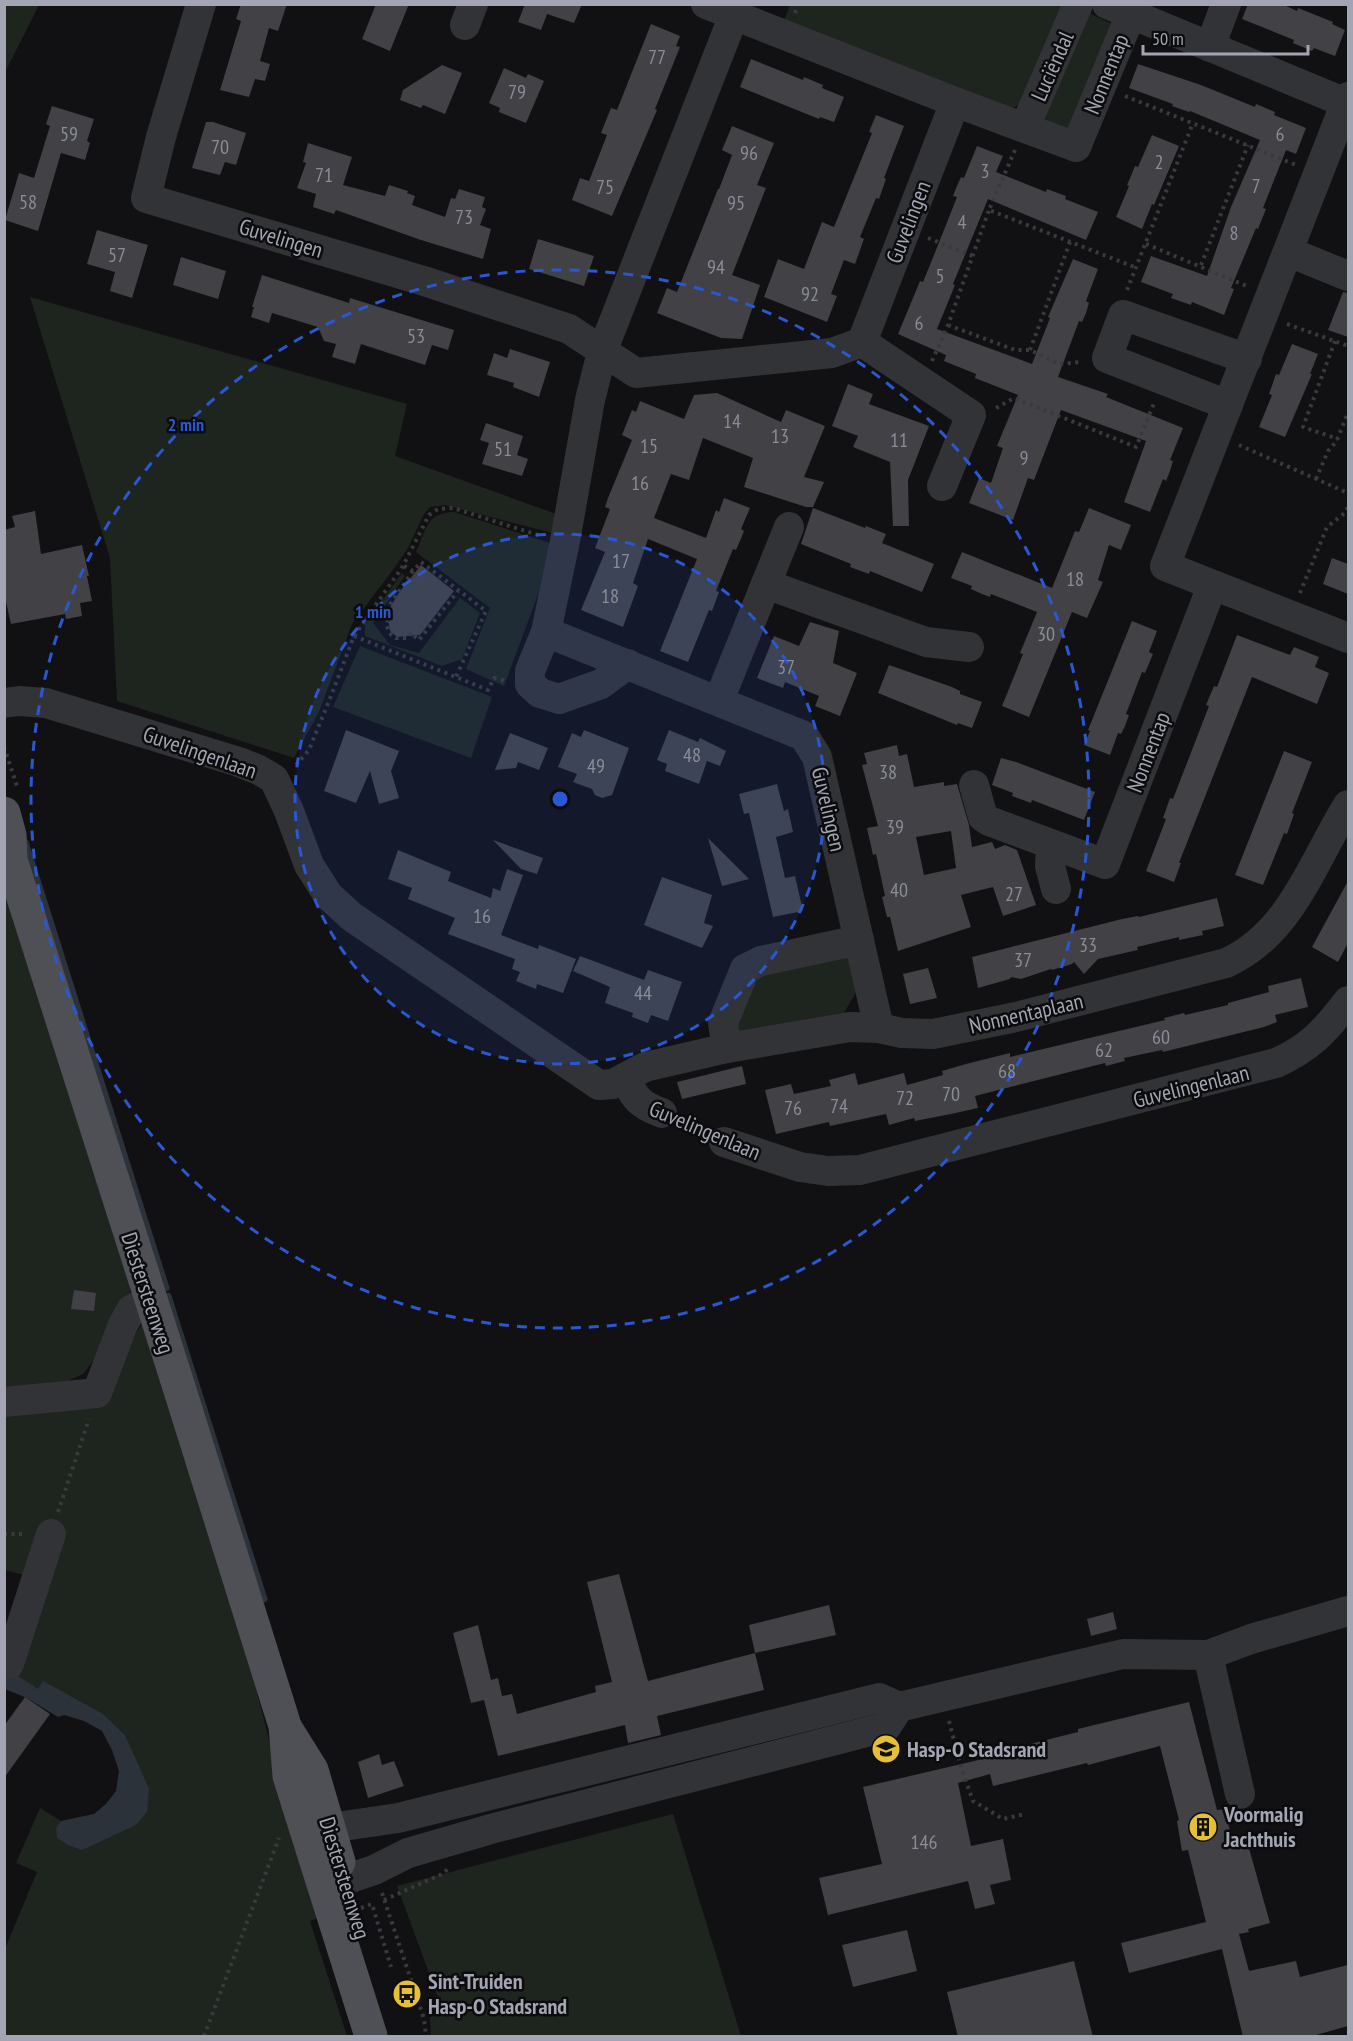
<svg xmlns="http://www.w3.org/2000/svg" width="1353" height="2041" viewBox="0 0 1353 2041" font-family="'PT Sans Narrow',sans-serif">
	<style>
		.green { fill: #1e251f }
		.water { fill: #2c323a }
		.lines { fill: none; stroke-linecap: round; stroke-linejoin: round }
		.stream { stroke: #2c323a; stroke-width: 7 }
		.building { fill: #414146; fill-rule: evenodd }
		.path { stroke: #39393e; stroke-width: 4; stroke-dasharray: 3 4.5; stroke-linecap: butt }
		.minor { stroke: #323337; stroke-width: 30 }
		.major { stroke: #4f4f56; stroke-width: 33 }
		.ring { fill: none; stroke: #2a57d4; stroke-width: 3; stroke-dasharray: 10 8 }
		.labels { text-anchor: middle; stroke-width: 5; stroke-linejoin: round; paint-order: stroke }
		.number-label { font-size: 20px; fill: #8a8d97 }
		.street-label { font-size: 22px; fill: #a3a6b2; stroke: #0c0c0e }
		.poi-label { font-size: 22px; font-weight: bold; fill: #a3a6b2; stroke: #0c0c0e; text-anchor: start }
		.centre { fill: #2a57d4; stroke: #0c0c0e; stroke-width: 3 }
		.ring-label { font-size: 18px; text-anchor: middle; font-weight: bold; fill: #2a57d4; stroke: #0c0c0e; stroke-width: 5; stroke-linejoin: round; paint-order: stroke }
	</style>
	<rect width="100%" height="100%" fill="#111113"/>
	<g class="green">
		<polygon points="5,4 39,5 5,72 4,5"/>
		<polygon points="790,5 1069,5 1026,101 1015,107 1001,110 783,23"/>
		<polygon points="1087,12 1114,25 1069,134 1037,123"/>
		<polygon points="30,297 407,404 395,456 559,515 556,534 445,505 430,507 424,514 408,548 395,567 352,624 319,712 294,758 117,701 110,558"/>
		<path d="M 454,512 L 550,543 L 539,592 L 504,686 L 466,669 L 490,608 L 416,552 C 426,530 426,513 454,512 Z"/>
		<polygon points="402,573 405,576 373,623 390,645 419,653 460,598 480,613 462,659 442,666 365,636 365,624"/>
		<polygon points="360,646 492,697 471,758 333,707"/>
		<polygon points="5,889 131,1278 129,1308 107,1343 83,1374 65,1382 5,1391"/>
		<polygon points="849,953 859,987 844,1013 745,1034 739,1031 736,1027 754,978"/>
		<polygon points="143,1323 244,1641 283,1795 325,1915 310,1921 347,2036 5,2036 5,1949 37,1872 16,1863 40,1808 61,1821 56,1828 136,1824 132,1753 125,1735 102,1713 69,1695 12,1687 24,1575 5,1570 4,1407 93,1396"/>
		<polygon points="673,1814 741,2036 431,2036 430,2017 443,2011 397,1886"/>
	</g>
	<polygon class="water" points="4,1667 38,1689 43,1681 102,1713 125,1735 149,1789 147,1812 136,1825 82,1850 68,1845 57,1838 56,1828 61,1821 94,1814 106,1804 116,1791 119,1771 112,1750 102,1731 84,1721 64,1715 58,1717 27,1698 5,1689"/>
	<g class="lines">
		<g class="stream">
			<polyline points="25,842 166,1288"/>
			<polyline points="168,1296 264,1599"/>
		</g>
	</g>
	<g class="building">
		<polygon points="241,4 287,4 278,31 269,28 260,61 270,64 265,81 255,79 249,97 220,90 241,21 236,19"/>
		<polygon points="376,4 409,4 390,51 362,39"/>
		<polygon points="525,4 582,4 574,23 547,14 541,30 518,22"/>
		<polygon points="1248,4 1282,4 1297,11 1298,8 1333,22 1332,24 1345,30 1335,56 1314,48 1312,51 1293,43 1294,40 1242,19"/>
		<polygon points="651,24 680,36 676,46 680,47 655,109 657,110 612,216 572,200 580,178 589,181 607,135 601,133 611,108 617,110"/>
		<polygon points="751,59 803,80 804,77 823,85 822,88 844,97 834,122 820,117 819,119 740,87"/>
		<polygon points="1138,64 1201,85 1255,107 1256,104 1275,112 1274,115 1306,128 1296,154 1286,150 1263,208 1266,209 1258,229 1256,228 1231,288 1234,289 1224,315 1192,302 1191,305 1171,298 1173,294 1141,282 1151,256 1207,276 1231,207 1260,140 1190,111 1189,112 1172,106 1173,104 1129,88"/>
		<polygon points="442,65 462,73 445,114 423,105 421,108 400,100 403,90"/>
		<polygon points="504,68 526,78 528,74 544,81 526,123 499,112 500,108 489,103"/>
		<polygon points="52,106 94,119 87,141 90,143 85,160 61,153 38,231 5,220 19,173 34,178 50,126 46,124"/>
		<polygon points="876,115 904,126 884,178 886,179 879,199 876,198 860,237 864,239 855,264 844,260 831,294 837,296 827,322 764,297 778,259 804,269 822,222 834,227 872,133 869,132"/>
		<polygon points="206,122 213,122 246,133 236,165 225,162 220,175 192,168"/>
		<polygon points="732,126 774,143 757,185 766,188 732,275 760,285 742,339 721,338 657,313 667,288 677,292 718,189 719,189 732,155 722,150"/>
		<polygon points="1152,135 1179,146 1154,205 1152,204 1142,229 1116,217 1129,186 1127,185 1131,176 1135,166 1138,167"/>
		<polygon points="308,143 352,157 343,185 385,196 389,185 408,191 407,193 415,196 412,205 445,217 451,198 455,199 459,189 485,197 482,207 486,209 480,225 491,229 483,259 421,240 336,210 334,214 313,207 316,194 297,188 306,163 303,162"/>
		<polygon points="977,146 1003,156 996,172 1046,192 1047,189 1066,196 1065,199 1098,212 1086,240 988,199 953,284 955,285 937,329 1032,364 1050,318 1048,317 1073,259 1098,269 1086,301 1089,303 1086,313 1082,322 1079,321 1058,377 1108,394 1106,397 1183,428 1170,460 1173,461 1170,471 1166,481 1163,479 1150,512 1124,502 1146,441 1061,410 1034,480 1028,478 1013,520 969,503 979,478 991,483 1003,448 997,446 1018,395 975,378 976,374 944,361 946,355 898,334 920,281 923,282 936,250 957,197 953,196 957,186 961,177 964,178"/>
		<polygon points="97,230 148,245 132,298 110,291 115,272 87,264"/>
		<polygon points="538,239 594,256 584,286 529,269"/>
		<polygon points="181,257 226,271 218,299 173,285"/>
		<polygon points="262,275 349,303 350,298 454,330 448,350 432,345 425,365 361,344 355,364 332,357 336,344 324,341 318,327 272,313 269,323 251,317 254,307 252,307"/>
		<polygon points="1343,292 1348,293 1348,337 1328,330"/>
		<polygon points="1292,344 1318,354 1310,374 1312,374 1285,437 1259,427 1272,395 1269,394 1276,374 1279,375"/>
		<polygon points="510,349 550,362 539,397 513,387 514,383 487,375 494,353 507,358"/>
		<polygon points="848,384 873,394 869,404 929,426 908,480 909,526 893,526 890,462 853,447 858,436 832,426"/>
		<polygon points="717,393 781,422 786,410 825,426 804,477 824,482 813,507 806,507 744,487 753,458 703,438 689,480 671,474 654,518 706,538 716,510 719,512 724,498 750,508 741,529 744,531 740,541 736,550 733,549 716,591 719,592 712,611 709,610 688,662 660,651 697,559 648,539 633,583 638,586 623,627 581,610 605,552 595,548 610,509 605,507 608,498 632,440 622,435 632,410 636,412 640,401 684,419 694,395"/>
		<polygon points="486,423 523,436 517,455 528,459 522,476 482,464 489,443 480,440"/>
		<polygon points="813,508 865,528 866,526 886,534 882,543 934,564 922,592 870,571 869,574 850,567 851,564 801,544"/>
		<polygon points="1089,508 1131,525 1121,550 1109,545 1098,580 1103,582 1087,618 1072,612 1029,717 1002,706 1023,654 1020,653 1037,612 991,594 990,597 982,594 971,589 972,586 951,578 962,552 1052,588 1075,531 1079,532"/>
		<polygon points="35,511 41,554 82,545 89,576 87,576 92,601 80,603 82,616 66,619 65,614 11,624 4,593 4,530 15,527 12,516"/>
		<polygon points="1332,558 1348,564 1348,594 1323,584"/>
		<polygon points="421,565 454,591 420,635 397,637 390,631 387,613 398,594"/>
		<polygon points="1132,621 1157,631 1149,652 1153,654 1145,673 1142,672 1126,714 1129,715 1125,726 1121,734 1118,733 1110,755 1084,745 1090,731 1088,730"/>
		<polygon points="810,622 839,631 833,663 857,673 840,716 815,706 819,696 785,682 783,688 757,678 774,636 799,646"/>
		<polygon points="1237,635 1290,655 1294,647 1319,657 1315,667 1329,673 1317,704 1252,677 1179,863 1181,863 1174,882 1146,871 1166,819 1163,818 1170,798 1173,799 1209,706 1206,705 1214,686 1217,687"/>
		<polygon points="889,665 952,687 960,691 960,694 982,702 972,728 958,723 957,725 878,693"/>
		<polygon points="346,730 399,751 391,771 399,798 379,804 370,771 356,803 324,791"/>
		<polygon points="584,730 629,748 612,795 602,798 595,795 592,789 573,782 577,774 558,767 572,733 581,737"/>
		<polygon points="669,730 698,742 700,738 726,751 720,766 707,761 699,784 665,771 667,764 657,760"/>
		<polygon points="510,733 548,748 539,770 518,762 516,768 495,770"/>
		<path d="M 897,745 L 899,756 L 907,754 L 914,787 L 944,782 L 944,786 L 957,784 L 969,825 L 972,847 L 992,842 L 995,849 L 1005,845 L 1017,850 L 1036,905 L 1003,916 L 993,887 L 961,895 L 971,927 L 898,951 L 890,917 L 887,917 L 882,897 L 885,896 L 876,854 L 873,855 L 867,828 L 878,826 L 862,765 L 867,764 L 864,753 ZM 951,831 L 956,868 L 924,875 L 916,837 Z"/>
		<polygon points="1284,751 1312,762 1292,813 1294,814 1287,834 1284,833 1263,885 1235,875"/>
		<polygon points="1001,758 1016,762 1095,792 1084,820 1032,800 1031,803 1012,796 1013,793 992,785"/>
		<polygon points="777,784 784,811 788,809 793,832 776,837 785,878 795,876 803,911 773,917 749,813 744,814 739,794"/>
		<polygon points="708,838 749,879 722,886"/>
		<polygon points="493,840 543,858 537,874 521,869"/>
		<polygon points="398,850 451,872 448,881 491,898 493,888 500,891 507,869 523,875 501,935 538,949 539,945 576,959 563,993 537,984 536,989 516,981 520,972 512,969 515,959 448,934 455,918 408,899 412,888 388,879"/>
		<polygon points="662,877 712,895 704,923 713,926 702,948 644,925"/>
		<polygon points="1348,881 1348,943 1338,962 1312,947"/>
		<polygon points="1217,898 1224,926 1202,931 1203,935 1179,940 1179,937 1137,947 1138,950 1098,959 1084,974 1074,962 1072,964 1052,970 1051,969 1021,979 1011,977 1010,979 978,988 972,957 1122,919 1138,916 1139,917"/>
		<polygon points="580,956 644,980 648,970 682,982 668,1021 651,1015 648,1023 632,1017 633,1013 605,1003 610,987 573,971"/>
		<polygon points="928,968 937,998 910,1004 903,974"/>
		<polygon points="1301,978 1308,1007 1275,1015 1277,1022 1264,1027 1163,1052 1162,1050 1124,1058 1125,1061 1106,1066 1105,1063 975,1096 978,1108 951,1114 915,1121 914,1118 889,1125 886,1114 830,1126 829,1122 776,1134 765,1090 791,1084 794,1094 831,1086 829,1080 855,1073 858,1085 904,1073 907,1085 943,1075 942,1071 966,1064 1010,1053 1010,1057 1165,1020 1164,1018 1184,1013 1185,1015 1228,1005 1228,1003 1269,992 1268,986"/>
		<polygon points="742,1066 746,1084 682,1099 677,1082"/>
		<polygon points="74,1290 96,1293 94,1311 71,1309"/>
		<polygon points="619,1574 648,1681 755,1653 764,1690 657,1716 661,1735 628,1743 625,1725 498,1756 484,1700 471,1703 453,1633 478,1625 491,1680 498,1678 502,1696 512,1694 517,1714 596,1692 595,1686 612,1682 587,1582"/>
		<polygon points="829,1605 836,1635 755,1653 749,1625"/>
		<polygon points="1113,1612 1117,1629 1091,1636 1087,1619"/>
		<polygon points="25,1697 50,1714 4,1778 4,1726"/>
		<polygon points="1189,1702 1217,1810 1224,1809 1232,1838 1245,1834 1270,1923 1248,1929 1249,1932 1239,1934 1249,1971 1296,1961 1300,1977 1348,1965 1348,2026 1309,2037 1243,2037 1222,1949 1129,1973 1121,1943 1206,1922 1188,1850 1182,1851 1177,1821 1179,1820 1160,1746 1088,1765 1087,1763 993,1786 990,1774 958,1783 971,1846 1003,1839 1011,1880 990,1885 995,1904 975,1909 968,1881 828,1915 819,1878 882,1864 863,1787 987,1758 986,1755 1078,1732 1078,1729"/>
		<polygon points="379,1754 382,1765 394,1761 404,1786 368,1798 358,1762"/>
		<polygon points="907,1930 917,1971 853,1987 842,1945"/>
		<polygon points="1074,1961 1093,2037 958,2037 947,1992"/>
	</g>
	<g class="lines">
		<g class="path">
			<polyline points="795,13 798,4"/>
			<polyline points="1125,96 1296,165"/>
			<polyline points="1015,150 989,210 1137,268"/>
			<polyline points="928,238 973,256"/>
			<polyline points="1146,244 1249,287"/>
			<polyline points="1201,265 1248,145"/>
			<polyline points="1127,290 1193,123"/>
			<polyline points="1287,324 1348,346"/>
			<polyline points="948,325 1015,350 1030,350 1059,364 1082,362"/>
			<polyline points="1335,341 1303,427 1338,439"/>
			<polyline points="1030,350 1070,242"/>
			<polyline points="932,361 948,325 989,210"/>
			<polyline points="996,408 1014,398 1136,447 1154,403"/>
			<polyline points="1239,445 1348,493"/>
			<polyline points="1316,479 1328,451 1336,442 1348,413"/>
			<polyline points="404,566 413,571 421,562 486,611 456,677"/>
			<polyline points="413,571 384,613 389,618 386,623 389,633 396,638 408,638 411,633 419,640 458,591"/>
			<polyline points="1300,593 1327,527 1346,512 1348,506"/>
			<polyline points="354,636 488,690 494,678 506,681"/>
			<polyline points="4,747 18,789"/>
			<polyline points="296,765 309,750 329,701 354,636 403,566 429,515 438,509 453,508 541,536"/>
			<polyline points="684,1124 702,1132"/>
			<polyline points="58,1512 89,1419"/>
			<polyline points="4,1534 25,1534"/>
			<polyline points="949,1721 961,1767 973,1801 1003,1819 1025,1814"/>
			<polyline points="382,1893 424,2019 426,2036"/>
			<polyline points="384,1900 442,1874 448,1869"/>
			<polyline points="361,1908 372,1904 391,1967"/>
			<polyline points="204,2036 279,1838"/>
		</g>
		<g class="minor">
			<polyline points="201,4 161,137 146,198 424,281 569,329 636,373 832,353 862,342 955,102"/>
			<polyline points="706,4 955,102 1076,147 1131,14"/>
			<polyline points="1107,4 1346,103"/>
			<polyline points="465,25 473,4"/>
			<polyline points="1210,47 1226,4"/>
			<polyline points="1348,97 1165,566 1348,638"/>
			<polyline points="1025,127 1078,4"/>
			<polyline points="1289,252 1348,276"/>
			<polyline points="862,342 971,415 942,486"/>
			<polyline points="1228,405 1107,358 1123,315 1247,359"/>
			<polyline points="766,584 926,642 969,647"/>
			<polyline points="546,632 804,736 817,757 879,1028"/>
			<polyline points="628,664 601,684 559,699 540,693 530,684 530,671 546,632 565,541 590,400 602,352 734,15"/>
			<polyline points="719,700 789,527"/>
			<path d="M 4,703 L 19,701 L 46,703 L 239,762 L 259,770 L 274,779 L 289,811 L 309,865 L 328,895 L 352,917 L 599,1085 L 613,1084 L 645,1067 L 727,1048 L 850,1027 L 879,1028 L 902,1033 L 933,1034 L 1016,1017 L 1226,963 C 1291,934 1313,861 1348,805"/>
			<polyline points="974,785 983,817 989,821 1105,864 1212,586"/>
			<polyline points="1051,845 1050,866 1056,889"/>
			<polyline points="727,1048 723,1023 745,969 761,961 859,940"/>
			<path d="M 625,1078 C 635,1099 640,1105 662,1113"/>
			<path d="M 724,1142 L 800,1167 L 828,1171 L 860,1170 L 1276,1063 C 1310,1048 1326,1030 1348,1001"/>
			<polyline points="4,1402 97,1393 122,1327 131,1310 150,1299"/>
			<polyline points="1208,1655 1240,1794"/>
			<polyline points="9,1664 51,1534"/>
			<polyline points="309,1836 330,1828 398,1818 879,1698 899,1707"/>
			<polyline points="324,1887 374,1870 408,1853 491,1829 886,1727 899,1707 1123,1654 1208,1655 1251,1639 1348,1611"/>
		</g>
		<g class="major">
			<polyline points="4,813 10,835 11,860 178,1384 285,1726 289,1776 371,2036"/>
			<polyline points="287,1730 312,1770 339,1862"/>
		</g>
	</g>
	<circle cx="560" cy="799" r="265" fill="#2a57d4" fill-opacity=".12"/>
	<g class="ring">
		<circle cx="560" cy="799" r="265"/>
		<circle cx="560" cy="799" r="529"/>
	</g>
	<defs>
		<g id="school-disc" transform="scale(1.5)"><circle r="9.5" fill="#e5c037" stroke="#0c0c0e"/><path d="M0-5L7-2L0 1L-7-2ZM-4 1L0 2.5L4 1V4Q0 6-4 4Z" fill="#111"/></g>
		<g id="building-disc" transform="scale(1.5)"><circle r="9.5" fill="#e5c037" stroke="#0c0c0e"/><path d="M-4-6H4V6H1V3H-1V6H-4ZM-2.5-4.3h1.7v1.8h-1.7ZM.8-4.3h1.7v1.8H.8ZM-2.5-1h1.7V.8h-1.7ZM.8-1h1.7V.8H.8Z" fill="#111"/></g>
		<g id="bus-disc" transform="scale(1.5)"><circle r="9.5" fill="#e5c037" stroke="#0c0c0e"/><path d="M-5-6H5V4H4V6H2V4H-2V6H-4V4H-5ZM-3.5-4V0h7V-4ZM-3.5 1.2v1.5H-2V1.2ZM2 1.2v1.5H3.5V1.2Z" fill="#111"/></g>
	</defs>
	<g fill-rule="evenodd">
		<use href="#school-disc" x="886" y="1749"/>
		<use href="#building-disc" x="1203" y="1827"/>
		<use href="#bus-disc" x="407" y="1994"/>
	</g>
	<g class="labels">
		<g class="number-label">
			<text x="657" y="64">77</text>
			<text x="517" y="99">79</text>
			<text x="69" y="141">59</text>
			<text x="1280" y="141">6</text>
			<text x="220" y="154">70</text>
			<text x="749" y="160">96</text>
			<text x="1159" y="169">2</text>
			<text x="985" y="178">3</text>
			<text x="324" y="182">71</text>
			<text x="1256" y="193">7</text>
			<text x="605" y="194">75</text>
			<text x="28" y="209">58</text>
			<text x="736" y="210">95</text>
			<text x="464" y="224">73</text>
			<text x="962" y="229">4</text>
			<text x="1234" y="240">8</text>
			<text x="117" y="262">57</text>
			<text x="716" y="274">94</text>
			<text x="940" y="283">5</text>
			<text x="810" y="301">92</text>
			<text x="919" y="330">6</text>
			<text x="416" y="343">53</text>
			<text x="732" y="428">14</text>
			<text x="780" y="443">13</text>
			<text x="899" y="447">11</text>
			<text x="649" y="453">15</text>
			<text x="503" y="456">51</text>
			<text x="1024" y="465">9</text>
			<text x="640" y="490">16</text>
			<text x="621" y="568">17</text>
			<text x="1075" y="586">18</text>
			<text x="610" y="603">18</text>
			<text x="1046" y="641">30</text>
			<text x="786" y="674">37</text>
			<text x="692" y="762">48</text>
			<text x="596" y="773">49</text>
			<text x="888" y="779">38</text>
			<text x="895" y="834">39</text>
			<text x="899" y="897">40</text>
			<text x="1014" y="901">27</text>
			<text x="482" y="923">16</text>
			<text x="1088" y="952">33</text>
			<text x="1023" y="967">37</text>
			<text x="643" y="1000">44</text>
			<text x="1161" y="1044">60</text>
			<text x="1104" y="1057">62</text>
			<text x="1007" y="1078">68</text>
			<text x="951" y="1101">70</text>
			<text x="905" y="1105">72</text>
			<text x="839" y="1113">74</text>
			<text x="793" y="1115">76</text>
			<text x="924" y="1849">146</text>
		</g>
		<g class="street-label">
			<text transform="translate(1052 66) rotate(-66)" y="8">Luciëndal</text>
			<text transform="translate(1106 74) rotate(-68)" y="8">Nonnentap</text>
			<text transform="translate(908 222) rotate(-69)" y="8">Guvelingen</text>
			<text transform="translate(281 238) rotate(17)" y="8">Guvelingen</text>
			<text transform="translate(200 752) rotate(19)" y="8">Guvelingenlaan</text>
			<text transform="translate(1148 752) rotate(-69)" y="8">Nonnentap</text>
			<text transform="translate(829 809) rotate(77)" y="8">Guvelingen</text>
			<text transform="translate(1026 1013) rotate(-13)" y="8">Nonnentaplaan</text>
			<text transform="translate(1191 1086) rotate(-14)" y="8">Guvelingenlaan</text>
			<text transform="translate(705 1130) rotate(23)" y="8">Guvelingenlaan</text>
			<text transform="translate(148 1293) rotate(72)" y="8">Diestersteenweg</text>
			<text transform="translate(345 1878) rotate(73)" y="8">Diestersteenweg</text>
		</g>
		<g class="poi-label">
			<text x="907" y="1757">Hasp-O Stadsrand</text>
			<text x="1224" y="1822">Voormalig<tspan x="1224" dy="25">Jachthuis</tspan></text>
			<text x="428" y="1989">Sint-Truiden<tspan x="428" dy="25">Hasp-O Stadsrand</tspan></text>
		</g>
	</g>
	<circle cx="560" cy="799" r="9" class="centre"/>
	<g class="ring-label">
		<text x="186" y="431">2 min</text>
		<text x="373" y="618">1 min</text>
	</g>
	<rect width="1353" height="2041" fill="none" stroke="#a3a6b2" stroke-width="12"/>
	<path d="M1143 45v9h165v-9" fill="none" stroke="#a3a6b2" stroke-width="3"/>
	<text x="1152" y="45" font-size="18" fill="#a3a6b2" stroke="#0c0c0e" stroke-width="4.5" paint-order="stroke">50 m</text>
</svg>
